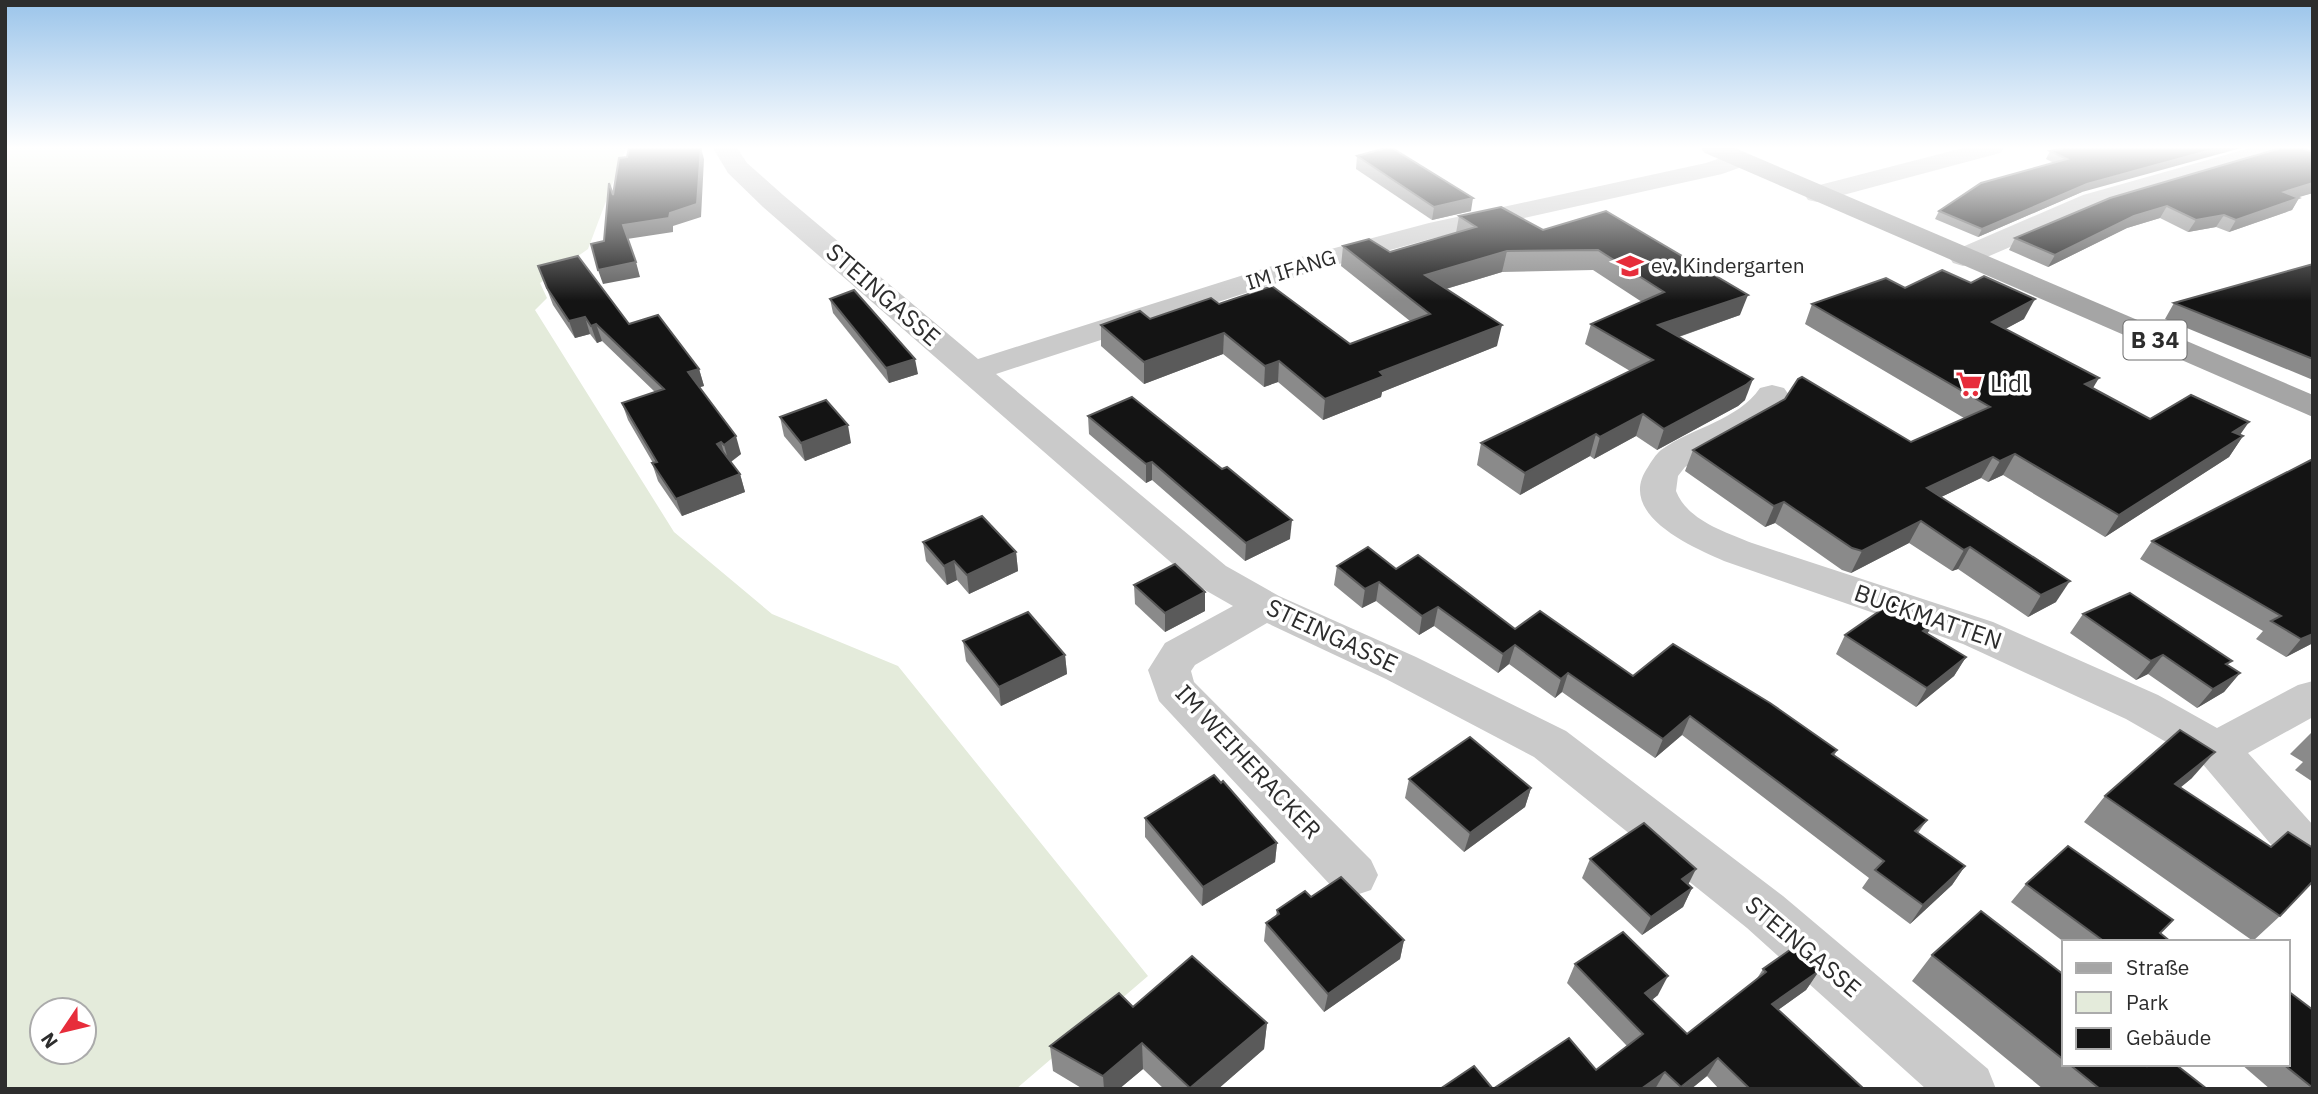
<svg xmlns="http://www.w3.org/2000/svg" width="2318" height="1094" viewBox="0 0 2318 1094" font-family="'IBM Plex Sans',sans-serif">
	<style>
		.green { fill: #e4ebdb; fill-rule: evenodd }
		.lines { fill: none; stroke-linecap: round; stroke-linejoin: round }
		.minor { fill: #cacaca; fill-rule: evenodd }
		.major { fill: #a5a5a5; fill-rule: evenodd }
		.wall { fill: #8a8a8a }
		.shaded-wall { fill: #5a5a5a }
		.building { fill: #141414; stroke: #5a5a5a; stroke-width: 2 }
		.labels { text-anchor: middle; stroke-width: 7; stroke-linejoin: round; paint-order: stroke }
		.far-poi-label { font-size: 21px; fill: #2d2d2d; stroke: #fff; text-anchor: start }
		.far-street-label { font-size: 21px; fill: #2d2d2d; stroke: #fff }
		.shield { fill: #fff; stroke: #6c6c6c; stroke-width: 2 }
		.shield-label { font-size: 23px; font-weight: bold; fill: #2d2d2d }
		.street-label { font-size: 24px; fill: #2d2d2d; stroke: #fff }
		.poi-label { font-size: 24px; fill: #2d2d2d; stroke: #fff; text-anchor: start }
	</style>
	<rect width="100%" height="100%" fill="#fff"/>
	<path class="green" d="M 5,148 L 626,148 L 588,249 L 540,283 L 547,298 L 535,310 L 674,532 L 772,614 L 898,666 L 1148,976 L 1016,1089 L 5,1089 ZM 42,1010 L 84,1010 L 84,1052 L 42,1052 Z"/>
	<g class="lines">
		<g class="minor">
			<polygon points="713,148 737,148 747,163 783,195 978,359 1297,258 1429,223 1706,163 1738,152 1747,155 1751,160 1747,165 1722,174 1434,238 1317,270 996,374 1226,566 1279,596 1416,657 1566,731 1783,896 1988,1069 1996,1089 1926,1089 1747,928 1534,757 1386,679 1267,623 1195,665 1191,671 1194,682 1371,860 1378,875 1371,890 1353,896 1335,890 1159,701 1148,670 1165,643 1233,606 1198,586 763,207 728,173"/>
			<polygon points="1963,148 2004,148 2000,153 1817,202 1808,200 1804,194 1808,188"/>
			<polygon points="2250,148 2289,148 2285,153 2103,207 1973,263 1963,266 1953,263 1949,257 1953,251 2083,195"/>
			<path d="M 1772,385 L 1784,388 L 1789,395 L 1775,417 L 1685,467 L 1678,476 L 1676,491 C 1687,520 1725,532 1752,543 L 1993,622 L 2158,695 L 2217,728 L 2298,685 L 2313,681 L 2313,717 L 2248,753 L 2313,825 L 2313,880 L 2296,874 L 2201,762 L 2126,719 L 1963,644 L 1724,561 C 1692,547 1615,514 1648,467 C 1651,462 1656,454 1661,450 C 1693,427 1737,421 1760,388 Z"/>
		</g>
		<polygon class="major" points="1701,148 1735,148 2313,395 2313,417 1705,153"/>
	</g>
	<g class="wall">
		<polygon points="2067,148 2082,192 1978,237 1935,219 1939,211 2054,163 2046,159 2050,151"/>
		<polygon points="2313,152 2313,193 2297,197 2299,198 2292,210 2229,232 2216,227 2188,232 2160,218 2127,228 2048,267 2009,250 2015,238"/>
		<polygon points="1357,156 1471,211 1432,220 1356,169"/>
		<polygon points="1606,211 1740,315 1679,337 1745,400 1738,406 1657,450 1636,436 1594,459 1590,456 1520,495 1477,465 1481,443 1630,371 1585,344 1591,324 1642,302 1593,270 1502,272 1446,289 1497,346 1382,392 1381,397 1323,420 1278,382 1264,387 1223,354 1144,384 1101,346 1101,325 1150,319 1219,304 1350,344 1410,321 1341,266 1343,246 1390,252 1456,233 1459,216 1543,230"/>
		<polygon points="2313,264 2313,380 2165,319 2174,303"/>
		<polygon points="538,266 699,369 704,386 700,387 741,454 731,462 740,474 745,492 682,516 658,481 652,463 653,463 628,420 622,403 655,392 602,341 597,343 590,334 575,338 553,305"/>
		<polygon points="1905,288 2024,319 2005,329 2093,389 2150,419 2240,435 2243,436 2229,457 2105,537 2003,475 1988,482 1981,478 1941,497 2056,602 2028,617 1958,569 1952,571 1909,543 1851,573 1842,570 1775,523 1765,527 1685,471 1693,450 1911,442 1964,418 1805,324 1812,304"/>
		<polygon points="830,299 918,374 889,383 833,313"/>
		<polygon points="1088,416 1290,539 1245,561 1152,480 1146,483 1089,434"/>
		<polygon points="780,417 851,443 805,461 784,436"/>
		<polygon points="2313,459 2313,643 2286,657 2256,639 2263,631 2140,559 2152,541"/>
		<polygon points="923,542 1016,552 1018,571 969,594 957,580 947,585 926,561"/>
		<polygon points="1337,566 1396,569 1515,629 1633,676 1837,750 1834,756 1927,820 1918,833 1965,866 1952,885 1910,924 1862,888 1869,878 1682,735 1655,758 1562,692 1555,698 1509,664 1498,673 1434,626 1419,635 1376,601 1362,608 1334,585"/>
		<polygon points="1134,585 1205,611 1165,632 1135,604"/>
		<polygon points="2083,614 2229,666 2240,673 2224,692 2197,708 2148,674 2136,680 2070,633"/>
		<polygon points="1933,624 1927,633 1966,657 1954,676 1916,707 1836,654 1845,635"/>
		<polygon points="963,641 1065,655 1067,674 1001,706 966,661"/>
		<polygon points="2313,731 2313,782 2295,770 2303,762 2290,754"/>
		<polygon points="2192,778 2180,788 2280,916 2253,941 2084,822 2105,796"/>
		<polygon points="1409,779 1531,788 1525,807 1464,852 1405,798"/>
		<polygon points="1145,818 1277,843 1275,862 1202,906 1145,837"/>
		<polygon points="1590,859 1689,885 1692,888 1683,907 1642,935 1582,878"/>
		<polygon points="2026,884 2160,934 2171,942 2064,942 2011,902"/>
		<polygon points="1311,897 1404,940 1400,959 1324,1012 1264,941 1266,923 1276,916 1277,910"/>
		<polygon points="1932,955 2064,975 2064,1064 2145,1064 2146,1065 2147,1064 2175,1064 2207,1089 2043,1089 1912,981"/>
		<polygon points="1575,964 1658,995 1652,1000 1687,1034 1756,980 1763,969 1819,971 1806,990 1778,1010 1864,1089 1719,1089 1707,1076 1691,1089 1493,1089 1596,1070 1627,1046 1567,983"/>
		<polygon points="1133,1007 1267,1023 1264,1049 1218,1089 1164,1089 1143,1069 1119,1089 1083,1089 1053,1071 1050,1046"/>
		<polygon points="2241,1064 2288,1064 2313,1089 2270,1089"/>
	</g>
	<g class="shaded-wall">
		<polygon points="701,148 704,159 701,217 673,226 673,232 627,239 623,225 670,213"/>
		<polygon points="2218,148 2241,148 2082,192 1978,237 1982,229 2087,184"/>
		<polygon points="2313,183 2313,193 2276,204 2284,192"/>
		<polygon points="1473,198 1471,211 1432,220 1434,207"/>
		<polygon points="2299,198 2292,210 2229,232 2236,220"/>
		<polygon points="2167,206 2160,218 2127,228 2048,267 2055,255 2134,216"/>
		<polygon points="2224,215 2216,227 2188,232 2196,220"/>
		<polygon points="1507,251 1502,272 1422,296 1425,275"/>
		<polygon points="636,262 640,277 603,284 598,270"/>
		<polygon points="1748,295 1740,315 1652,346 1658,325"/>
		<polygon points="2035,299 2024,319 1981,342 1992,322"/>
		<polygon points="585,317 590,334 575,338 569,321"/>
		<polygon points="596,324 602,341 597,343 591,326"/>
		<polygon points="1502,325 1497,346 1382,392 1381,397 1323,420 1325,399 1380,372"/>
		<polygon points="1224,333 1223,354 1144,384 1144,362"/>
		<polygon points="915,359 918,374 889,383 886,368"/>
		<polygon points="1279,361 1278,382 1264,387 1265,366"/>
		<polygon points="699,369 704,386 693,389 688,372"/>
		<polygon points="2099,378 2087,398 2085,384"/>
		<polygon points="1753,379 1745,400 1738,406 1657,450 1664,429"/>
		<polygon points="1643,414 1636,436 1594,459 1600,437"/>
		<polygon points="2249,422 2235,442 2243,436 2229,457 2105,537 2119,515 2233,432"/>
		<polygon points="848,425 851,443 805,461 801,443"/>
		<polygon points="1596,434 1590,456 1520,495 1525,473"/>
		<polygon points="736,436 741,454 729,463 724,445"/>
		<polygon points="721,442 726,460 717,444"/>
		<polygon points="2015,454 2003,475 1988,482 2000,461"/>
		<polygon points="1993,457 1981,478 1916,509 1927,488"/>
		<polygon points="1152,462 1152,480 1146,483 1146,464"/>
		<polygon points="740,474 745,492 682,516 676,499"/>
		<polygon points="1784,502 1775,523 1765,527 1774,506"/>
		<polygon points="1292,520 1290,539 1245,561 1246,543"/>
		<polygon points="1921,521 1909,543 1851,573 1862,551"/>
		<polygon points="1970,547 1958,569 1952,571 1964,550"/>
		<polygon points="1016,552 1018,571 969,594 967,575"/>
		<polygon points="954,561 957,580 947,585 944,566"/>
		<polygon points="2070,581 2056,602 2028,617 2041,595"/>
		<polygon points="1379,582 1376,601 1362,608 1365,589"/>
		<polygon points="1205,592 1205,611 1165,632 1165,613"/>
		<polygon points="1438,607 1434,626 1419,635 1422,616"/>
		<polygon points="1933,624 1922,643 1923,631"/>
		<polygon points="2313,634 2313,643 2286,657 2301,639"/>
		<polygon points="1515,645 1509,664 1498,673 1503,654"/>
		<polygon points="1065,655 1067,674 1001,706 999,687"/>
		<polygon points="2163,655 2148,674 2136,680 2151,661"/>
		<polygon points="1966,657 1954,676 1916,707 1927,688"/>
		<polygon points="1568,673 1562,692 1555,698 1561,679"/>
		<polygon points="2240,673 2224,692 2197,708 2213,689"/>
		<polygon points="1690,716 1682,735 1655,758 1663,739"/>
		<polygon points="2215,752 2192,778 2152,810 2175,784"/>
		<polygon points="1531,788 1525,807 1464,852 1470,833"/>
		<polygon points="1277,843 1275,862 1202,906 1203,887"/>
		<polygon points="1965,866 1952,885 1910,924 1923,905"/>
		<polygon points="1696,869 1687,887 1682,879"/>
		<polygon points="1692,888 1683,907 1642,935 1651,917"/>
		<polygon points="1404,940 1400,959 1324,1012 1328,994"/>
		<polygon points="1819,971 1806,990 1760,1023 1772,1004"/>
		<polygon points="1668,976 1658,995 1636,1012 1645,993"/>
		<polygon points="1267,1023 1264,1049 1218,1089 1190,1089"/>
		<polygon points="1142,1043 1143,1069 1119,1089 1104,1089 1103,1076"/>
		<polygon points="1718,1058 1707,1076 1691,1089 1680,1089"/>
		<polygon points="1665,1072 1655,1089 1641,1089"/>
	</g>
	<g class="building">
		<polygon points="629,148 701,148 697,204 670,213 669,218 623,225 636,262 598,270 591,244 604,241 609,183 613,195 619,158 627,157"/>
		<polygon points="1386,148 1392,148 1473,198 1434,207 1357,156"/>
		<polygon points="2067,148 2218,148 2087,184 1982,229 1939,211 1981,183 2067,159 2050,151"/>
		<polygon points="2281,148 2301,148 2313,152 2313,183 2284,192 2299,198 2236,220 2224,215 2196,220 2167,206 2134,216 2055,255 2015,238 2110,198"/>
		<polygon points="1501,207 1543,230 1606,211 1748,295 1658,325 1753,379 1746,385 1664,429 1643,414 1600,437 1596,434 1525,473 1481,443 1653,360 1591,324 1664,292 1598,250 1507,251 1425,275 1502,325 1380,372 1384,376 1325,399 1279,361 1265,366 1224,333 1144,362 1101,325 1140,311 1150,319 1211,298 1219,304 1272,286 1350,344 1430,314 1343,246 1369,239 1390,252 1476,227 1459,216"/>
		<polygon points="578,256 629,324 658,315 699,369 688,372 736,436 724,445 721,442 717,444 740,474 676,499 652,463 657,462 622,403 664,389 596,324 591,326 585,317 569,321 547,288 538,266"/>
		<polygon points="2313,264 2313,359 2174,303"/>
		<polygon points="1942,270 1971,283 1984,276 2035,299 1992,322 2099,378 2085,384 2150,419 2191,395 2249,422 2233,432 2243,436 2119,515 2015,454 2000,461 1993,457 1927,488 2070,581 2041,595 1970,547 1964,550 1921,521 1862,551 1852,548 1784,502 1774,506 1693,450 1785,399 1798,379 1802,377 1911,442 1990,407 1812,304 1886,278 1905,288"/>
		<polygon points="854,290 915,359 886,368 830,299"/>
		<polygon points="1132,397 1222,469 1227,467 1292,520 1246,543 1152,462 1146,464 1088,416"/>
		<polygon points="826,400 848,425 801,443 780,417"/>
		<polygon points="2313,459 2313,634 2301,639 2271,621 2281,616 2152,541"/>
		<polygon points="982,516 1016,552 967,575 954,561 944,566 923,542"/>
		<polygon points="1368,547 1396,569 1418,555 1515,629 1540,611 1633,676 1673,644 1770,703 1837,750 1832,754 1927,820 1915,831 1965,866 1923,905 1875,870 1884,861 1690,716 1663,739 1568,673 1561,679 1515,645 1503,654 1438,607 1422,616 1379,582 1365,589 1337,566"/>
		<polygon points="1175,564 1205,592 1165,613 1134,585"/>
		<polygon points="2130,593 2232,661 2226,664 2240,673 2213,689 2163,655 2151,661 2083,614"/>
		<polygon points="1894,601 1933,624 1923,631 1966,657 1927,688 1845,635"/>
		<polygon points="1028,612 1065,655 999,687 963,641"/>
		<polygon points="2180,730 2215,752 2175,784 2271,847 2288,832 2313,848 2313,881 2280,916 2105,796"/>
		<polygon points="1470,737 1531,788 1470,833 1409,779"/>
		<polygon points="1214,775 1221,783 1223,781 1277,843 1203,887 1145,818"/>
		<polygon points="1644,823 1696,869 1682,879 1692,888 1651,917 1590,859"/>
		<polygon points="2068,846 2173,920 2160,933 2171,942 2105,942 2026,884"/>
		<polygon points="1341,877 1404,940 1328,994 1266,923 1279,914 1277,910 1305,891 1311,897"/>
		<polygon points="1981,911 2064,975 2064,1060 1932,955"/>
		<polygon points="1623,932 1668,976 1645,993 1687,1034 1766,972 1763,969 1794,947 1819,971 1772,1004 1864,1089 1750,1089 1718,1058 1681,1087 1665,1072 1641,1089 1493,1089 1569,1038 1596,1070 1643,1034 1575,964"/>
		<polygon points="1192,956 1267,1023 1190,1088 1142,1043 1103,1076 1050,1046 1119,993 1133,1007"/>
		<polygon points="2288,991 2313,1010 2313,1088 2283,1064 2288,1064"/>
		<polygon points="2069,1064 2145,1064 2147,1066 2149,1064 2175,1064 2207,1089 2100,1089"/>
		<polygon points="1474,1066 1493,1089 1440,1089"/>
	</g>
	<linearGradient id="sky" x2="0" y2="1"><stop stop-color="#9ac4ea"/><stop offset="0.49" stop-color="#fff"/><stop offset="1" stop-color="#fff" stop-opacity="0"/></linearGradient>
	<rect width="2318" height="301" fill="url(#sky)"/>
	<defs>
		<g id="school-bare" transform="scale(2.1)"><path d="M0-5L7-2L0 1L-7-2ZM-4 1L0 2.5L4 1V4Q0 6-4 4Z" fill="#e72d3b" stroke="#fff" stroke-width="2.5" paint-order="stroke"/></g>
		<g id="supermarket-bare" transform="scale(2.1)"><path d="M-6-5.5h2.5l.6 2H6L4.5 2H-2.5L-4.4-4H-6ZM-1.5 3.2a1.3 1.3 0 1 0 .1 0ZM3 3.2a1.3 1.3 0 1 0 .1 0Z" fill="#e72d3b" stroke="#fff" stroke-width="2.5" paint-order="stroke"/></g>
	</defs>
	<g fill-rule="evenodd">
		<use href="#school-bare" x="1630" y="266"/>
		<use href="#supermarket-bare" x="1969" y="384"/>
	</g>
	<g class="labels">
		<g class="far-poi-label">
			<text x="1651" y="273">ev. Kindergarten</text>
		</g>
		<g class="far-street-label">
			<text transform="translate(1291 270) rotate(-17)" y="7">IM IFANG</text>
		</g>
		<rect class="shield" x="2123.5" y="320.5" width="63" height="39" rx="5"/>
		<g class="shield-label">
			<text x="2155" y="348">B 34</text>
		</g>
		<g class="street-label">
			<text transform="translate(883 295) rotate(41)" y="8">STEINGASSE</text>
			<text transform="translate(1928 617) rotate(19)" y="8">BUCKMATTEN</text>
			<text transform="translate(1332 636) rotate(25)" y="8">STEINGASSE</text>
			<text transform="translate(1248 762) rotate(47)" y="8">IM WEIHERACKER</text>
			<text transform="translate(1803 947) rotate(40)" y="8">STEINGASSE</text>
		</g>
		<g class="poi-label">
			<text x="1990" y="392">Lidl</text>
		</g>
	</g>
	<rect width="2318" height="1094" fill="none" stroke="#2d2d2d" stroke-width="14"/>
	<rect x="2062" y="940" width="228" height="126" fill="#ffffff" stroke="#ababab" stroke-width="2"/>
	<rect x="2076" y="963" width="35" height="10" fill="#a5a5a5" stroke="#ababab" stroke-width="2"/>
	<text x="2126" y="975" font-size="21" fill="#2d2d2d">Straße</text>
	<rect x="2076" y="992" width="35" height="21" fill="#e4ebdb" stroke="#ababab" stroke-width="2"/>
	<text x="2126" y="1010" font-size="21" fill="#2d2d2d">Park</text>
	<rect x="2076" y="1028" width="35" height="21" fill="#141414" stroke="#ababab" stroke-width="2"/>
	<text x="2126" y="1045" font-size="21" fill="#2d2d2d">Gebäude</text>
	<g transform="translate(63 1031) rotate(235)"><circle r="33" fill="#ffffff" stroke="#ababab" stroke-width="2"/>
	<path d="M0-5L12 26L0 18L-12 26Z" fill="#e72d3b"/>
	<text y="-10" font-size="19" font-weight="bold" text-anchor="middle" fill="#2d2d2d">N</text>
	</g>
</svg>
